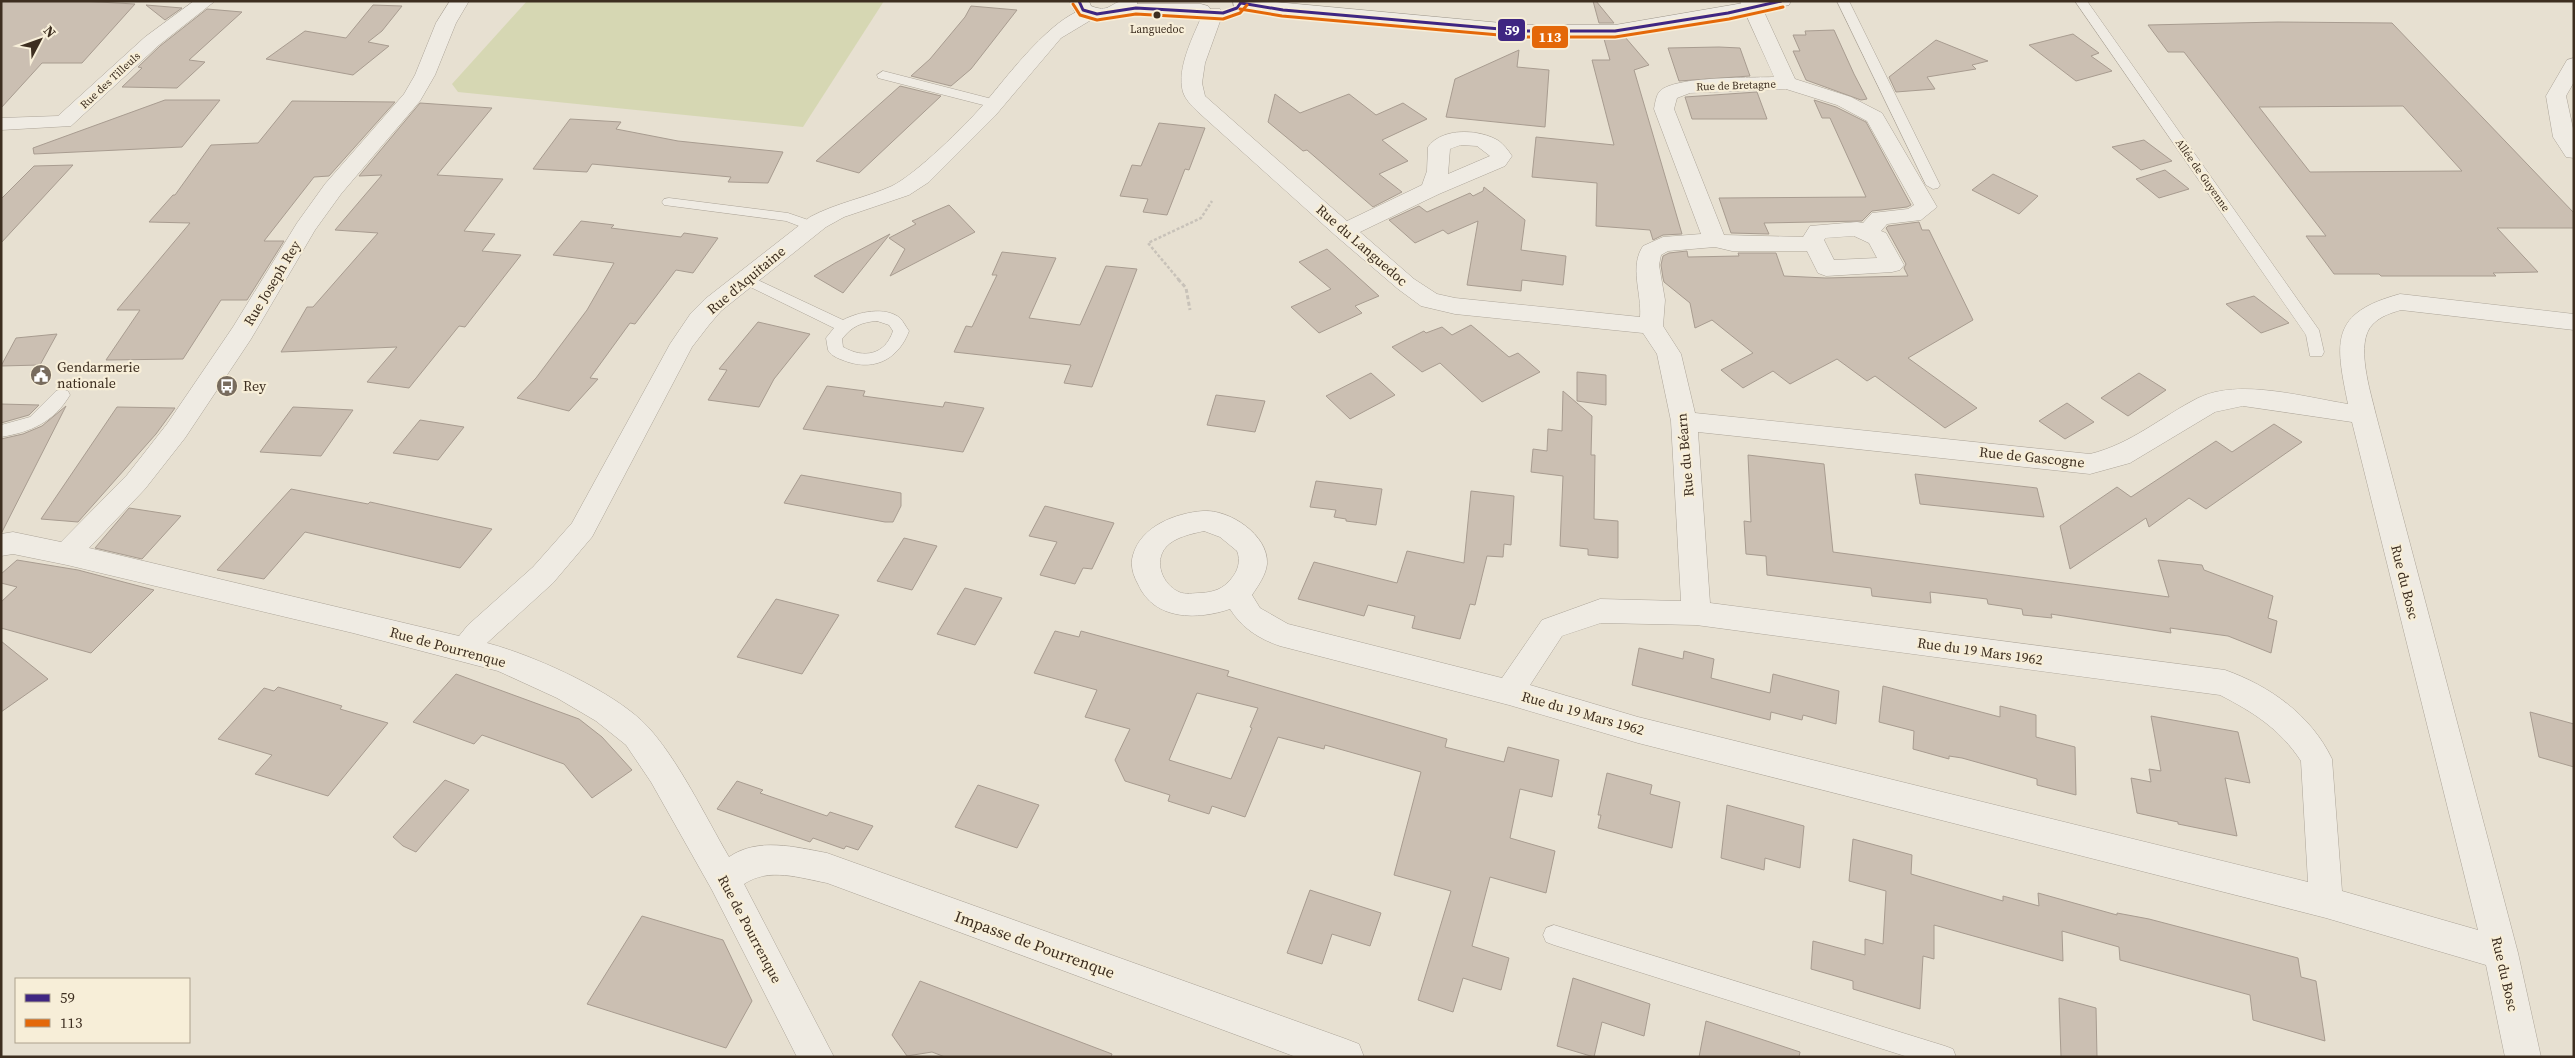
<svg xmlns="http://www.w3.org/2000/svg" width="2575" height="1058" viewBox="0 0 2575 1058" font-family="'Source Serif 4',serif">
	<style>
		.green { fill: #d6d7b3 }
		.building { fill: #cbbfb2; stroke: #a89c90; fill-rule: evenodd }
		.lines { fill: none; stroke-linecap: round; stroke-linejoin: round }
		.lane-casing { stroke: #ada599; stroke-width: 1 }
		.street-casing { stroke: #ada599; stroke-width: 1 }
		.secondary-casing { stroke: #9c958a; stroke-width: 1 }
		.path-far1 { stroke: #c8c2b9; stroke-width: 2.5; stroke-dasharray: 3 2; stroke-linecap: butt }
		.path { stroke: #c8c2b9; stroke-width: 3; stroke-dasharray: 4 2.5; stroke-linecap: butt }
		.lane { fill: #efebe3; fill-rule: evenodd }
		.street { fill: #efebe3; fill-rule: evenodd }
		.secondary { fill: #efebe3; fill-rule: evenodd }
		.bus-1-casing { stroke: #f7eed8; stroke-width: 6 }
		.bus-2-casing { stroke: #f7eed8; stroke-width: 6 }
		.bus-1 { stroke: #3f2682; stroke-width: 3 }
		.bus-2 { stroke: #e46809; stroke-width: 3 }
		.bus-dot { fill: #3d2e20; stroke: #f7eed8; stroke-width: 2 }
		.labels { text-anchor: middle; stroke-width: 4.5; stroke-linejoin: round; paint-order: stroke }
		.far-bus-label { font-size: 11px; fill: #3d2e20; stroke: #f7eed8 }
		.far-street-label { font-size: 11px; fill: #3d2e20; stroke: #f7eed8 }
		.street-label { font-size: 14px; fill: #3d2e20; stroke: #f7eed8 }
		.poi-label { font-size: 14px; fill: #3d2e20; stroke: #f7eed8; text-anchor: start }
		.near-street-label { font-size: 16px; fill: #3d2e20; stroke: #f7eed8 }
		.line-badge { stroke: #f7eed8; stroke-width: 2 }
		.badge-label { font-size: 14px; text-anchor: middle; font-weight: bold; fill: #fff }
	</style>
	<rect width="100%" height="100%" fill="#e7e0d1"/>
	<polygon class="green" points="527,1 884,1 803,127 458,92 452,84"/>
	<g class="building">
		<polygon points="1,1 80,1 135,4 82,63 42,63 1,108"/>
		<polygon points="1593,1 1596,1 1614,23 1599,23"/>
		<polygon points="146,5 182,8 165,20"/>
		<polygon points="373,5 402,6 382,31 368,42 389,46 353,75 266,59 305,31 346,38"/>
		<polygon points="971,6 1017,10 971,69 951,86 911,76 930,59 965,17"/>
		<polygon points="207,9 242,12 189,60 205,62 177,88 122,87 142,68 138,67 160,46"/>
		<path d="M 2278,22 L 2392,23 L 2574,213 L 2574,228 L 2497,228 L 2538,272 L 2493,273 L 2496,276 L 2381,276 L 2379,274 L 2334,274 L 2306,236 L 2326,236 L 2184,52 L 2168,52 L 2148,25 ZM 2403,106 L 2462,171 L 2310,172 L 2259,107 Z"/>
		<polygon points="1834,30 1854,74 1867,99 1861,100 1806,80 1793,51 1800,51 1793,35 1806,35 1805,31"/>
		<polygon points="2073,34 2099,53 2091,56 2112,71 2076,81 2029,45"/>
		<polygon points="1625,37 1649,65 1634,70 1682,234 1663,235 1653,240 1650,230 1596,226 1597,183 1532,177 1536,137 1614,145 1592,60 1610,60 1604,39"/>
		<polygon points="1936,40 1988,61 1972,65 1976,69 1927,77 1935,89 1896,92 1889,77"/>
		<polygon points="1719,47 1740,48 1750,76 1679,81 1668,48"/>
		<polygon points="1519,50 1517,67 1549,70 1545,127 1446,117 1455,79"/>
		<polygon points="900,86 941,96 859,173 816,161"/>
		<polygon points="1757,92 1767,119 1692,119 1685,97"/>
		<polygon points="1275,94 1300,113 1349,94 1376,115 1403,103 1427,119 1382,140 1408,161 1379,174 1402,192 1373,207 1307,150 1303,151 1268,122"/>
		<polygon points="165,100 220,100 182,147 34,154 33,148"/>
		<polygon points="1814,100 1836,107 1866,122 1911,205 1907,207 1872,211 1862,221 1764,223 1769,234 1731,233 1719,198 1866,197 1830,118 1822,118"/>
		<polygon points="292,101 395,102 329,176 314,177 264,241 284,241 247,300 221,300 183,359 106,360 140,310 117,310 190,223 149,222 173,195 175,195 211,145 258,143"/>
		<polygon points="420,103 492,108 437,175 503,179 464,231 495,234 482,251 521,255 465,327 459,326 409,388 367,382 397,347 281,352 307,307 313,307 378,233 335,230 382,175 359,176"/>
		<polygon points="570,119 621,122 616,129 678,141 783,152 768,183 728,182 731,177 592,164 587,172 533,169"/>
		<polygon points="1159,123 1205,128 1189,170 1185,169 1167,215 1143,212 1148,199 1120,196 1132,165 1141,166"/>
		<polygon points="2144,140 2172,161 2141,170 2112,147"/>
		<polygon points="73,165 1,243 1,199 34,166"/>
		<polygon points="2165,170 2189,189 2159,198 2136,179"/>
		<polygon points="1993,174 2038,196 2019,214 1972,190"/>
		<polygon points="1484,187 1525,220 1521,250 1566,256 1563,285 1522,280 1521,291 1467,285 1478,221 1448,234 1443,230 1415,243 1389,220 1419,206 1427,212 1470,193 1473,196 1483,191"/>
		<polygon points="949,205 975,232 890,276 905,249 889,238 916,224 912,221"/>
		<polygon points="581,221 614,225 611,228 681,237 684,233 718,238 693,273 676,270 635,324 630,323 590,378 598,379 569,411 517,398 536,378 587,310 614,263 553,255"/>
		<polygon points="1919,222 1922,230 1929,230 1973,320 1908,358 1977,408 1945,428 1875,376 1867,381 1837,359 1790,384 1773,371 1743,388 1721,370 1753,353 1712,320 1695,328 1690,303 1664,282 1663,278 1661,265 1663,256 1669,253 1687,251 1688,257 1739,256 1738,253 1776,253 1784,276 1826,278 1908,276 1904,268 1906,264 1886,228 1888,226"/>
		<polygon points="890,234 843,293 814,276 835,263"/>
		<polygon points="1327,249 1379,296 1355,306 1362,313 1319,333 1291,307 1331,289 1299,262"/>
		<polygon points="1002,252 1056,258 1029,318 1080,325 1106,266 1137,269 1092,387 1064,383 1071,365 954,352 966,326 972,327 997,275 992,275"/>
		<polygon points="2254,296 2289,323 2261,333 2226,304"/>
		<polygon points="758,322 810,334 774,379 759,407 708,400 727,370 719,369"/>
		<polygon points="1471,325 1509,357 1518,353 1540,372 1482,402 1440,363 1422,372 1392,347 1424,331 1426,333 1442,327 1452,335"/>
		<polygon points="57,334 40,365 1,366 16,338"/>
		<polygon points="1577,372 1606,375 1606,405 1577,401"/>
		<polygon points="1371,373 1395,395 1350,419 1326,396"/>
		<polygon points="2139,373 2166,390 2128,416 2101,398"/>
		<polygon points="827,386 865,391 863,396 943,407 945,402 984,408 963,452 803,429"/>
		<polygon points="1563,391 1592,416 1591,455 1595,455 1594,519 1618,521 1618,558 1588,555 1588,549 1560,546 1563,476 1531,472 1533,449 1547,451 1548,429 1562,431"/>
		<polygon points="1216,395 1265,401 1255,432 1207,425"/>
		<polygon points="2067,403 2094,422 2065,439 2039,421"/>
		<polygon points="1,404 39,405 29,415 1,423"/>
		<polygon points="66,406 2,532 1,532 1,439 23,434 42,426"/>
		<polygon points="117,407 175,408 156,434 78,522 41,519"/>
		<polygon points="293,407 353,410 321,456 260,452"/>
		<polygon points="420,420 464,427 438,460 393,453"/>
		<polygon points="2274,424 2302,442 2206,509 2189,498 2149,527 2146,518 2070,569 2060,526 2117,487 2131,497 2216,441 2232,452"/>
		<polygon points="1748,455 1824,464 1833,552 2169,597 2158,560 2202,565 2204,570 2273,596 2268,618 2277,621 2271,653 2228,636 2170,628 2171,633 2051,614 2052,618 2023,615 2022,609 1988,604 1987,599 1930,592 1931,603 1872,596 1871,588 1767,575 1766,556 1746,554 1744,521 1751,522"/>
		<polygon points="1915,474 2037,488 2044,517 1920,504"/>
		<polygon points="801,475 901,493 901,506 893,522 885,522 784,503"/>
		<polygon points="1316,481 1382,489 1376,525 1346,521 1346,519 1334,517 1336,510 1310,507"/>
		<polygon points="291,489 368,504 370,502 492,529 460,568 305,532 264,579 217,570"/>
		<polygon points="1471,491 1514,496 1511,545 1504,544 1503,557 1487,556 1475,605 1470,604 1460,639 1412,628 1415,616 1368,605 1364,616 1298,599 1314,562 1397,583 1407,551 1464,563"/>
		<polygon points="1045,506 1114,523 1092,569 1083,568 1075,584 1040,575 1057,542 1029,536"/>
		<polygon points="129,508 181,516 142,559 95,548"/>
		<polygon points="904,538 937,546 912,590 877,581"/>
		<polygon points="17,560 78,570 154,590 91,653 1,628 1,602 17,587 1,583 1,574"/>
		<polygon points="965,588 1002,598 975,645 937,634"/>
		<polygon points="776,599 839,615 802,674 737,657"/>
		<path d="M 1055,631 L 1079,637 L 1081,631 L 1229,671 L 1227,676 L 1447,739 L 1445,747 L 1504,762 L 1508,747 L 1559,760 L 1552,797 L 1520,789 L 1510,838 L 1555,851 L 1546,893 L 1490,877 L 1472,946 L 1509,958 L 1501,990 L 1463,978 L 1453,1012 L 1418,1000 L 1451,891 L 1394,875 L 1421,772 L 1325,745 L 1324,749 L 1278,737 L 1245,817 L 1212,806 L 1209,814 L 1168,801 L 1170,795 L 1125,781 L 1115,760 L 1130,729 L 1085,717 L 1097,690 L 1034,673 ZM 1197,693 L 1258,708 L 1250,727 L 1252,728 L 1231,779 L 1169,760 Z"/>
		<polygon points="1,641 48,679 1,712"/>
		<polygon points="1639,648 1683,659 1684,651 1714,659 1711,678 1770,693 1773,674 1839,691 1836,724 1803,715 1802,720 1771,712 1770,720 1632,685"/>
		<polygon points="456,674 579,719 602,737 632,770 592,798 564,764 482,735 474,744 413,722"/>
		<polygon points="1883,686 2000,717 2000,706 2036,715 2036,737 2075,747 2076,795 2037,785 2037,779 1962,758 1949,756 1949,759 1913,749 1914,731 1879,722"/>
		<polygon points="278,687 342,706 340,709 388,723 328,796 255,774 272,755 218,739 264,688 274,691"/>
		<polygon points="2530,712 2574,724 2574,767 2539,757"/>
		<polygon points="2151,716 2238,732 2250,783 2225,778 2237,836 2178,824 2178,822 2137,813 2131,778 2151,782 2149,769 2161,771"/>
		<polygon points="1607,773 1652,785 1650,794 1680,802 1672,848 1598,828 1601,815 1598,815"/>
		<polygon points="445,780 469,790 416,852 403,846 393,837"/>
		<polygon points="737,781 763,790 760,793 827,816 830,812 873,826 858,850 846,846 844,849 813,838 810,842 717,809"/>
		<polygon points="978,785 1039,805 1017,848 955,827"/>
		<polygon points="1727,805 1804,826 1800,868 1765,858 1764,870 1721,858"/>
		<polygon points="1853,839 1912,855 1911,874 2003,901 2003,896 2039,906 2038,893 2117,915 2117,913 2149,919 2298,958 2301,977 2316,981 2325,1041 2253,1020 2250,995 2120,960 2119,947 2062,931 2063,961 1934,925 1934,959 1923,956 1920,1009 1853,989 1853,981 1811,969 1813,941 1865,955 1865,939 1883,944 1886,891 1849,881"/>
		<polygon points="1310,890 1381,913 1370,946 1332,934 1322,964 1287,953"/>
		<polygon points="642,916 723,940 752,1001 726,1048 587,1004"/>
		<polygon points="1573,978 1650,1004 1644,1036 1602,1022 1594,1057 1557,1046"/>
		<polygon points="920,981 1112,1054 1111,1057 945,1057 932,1052 907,1056 892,1035"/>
		<polygon points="2059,998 2096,1008 2097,1057 2061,1057"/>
		<polygon points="1706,1021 1800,1052 1799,1057 1699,1057"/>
	</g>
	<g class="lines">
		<g class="lane-casing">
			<g id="lane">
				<polygon points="1837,1 1849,1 1940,185 1938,188 1933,189 1926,185"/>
				<polygon points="2075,1 2087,1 2319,330 2324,352 2322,356 2310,356 2306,335"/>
				<polygon points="883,71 1000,101 1002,104 995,108 878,78 877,75"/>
				<polygon points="669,198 788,213 817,223 819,226 812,231 786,221 664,205 662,202 664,199"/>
				<path d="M 745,274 L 843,320 C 858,312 885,306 900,318 C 903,321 906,327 909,331 C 899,358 876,371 848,362 C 840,359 832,357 828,350 L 826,338 L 834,328 L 740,282 L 738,279 L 740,276 ZM 877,321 L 889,325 L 893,331 C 885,355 864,359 843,347 L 842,339 C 852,326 862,322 877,321 Z"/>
				<path d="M 62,389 L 68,391 L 70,395 C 54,422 31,432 1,437 L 1,425 L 30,417 L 56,391 Z"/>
				<polygon points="1554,925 1945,1046 1953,1049 1956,1057 1908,1057 1554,945 1546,942 1543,935 1546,928"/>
			</g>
		</g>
		<g class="street-casing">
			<g id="street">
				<polygon points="194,1 215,1 159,45 71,126 1,130 1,118 58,116 145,37"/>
				<path d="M 450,1 L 469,1 L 456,23 L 435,75 L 420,101 L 341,194 L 315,230 L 251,339 L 185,438 L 145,489 L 89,548 L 459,636 L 468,625 L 533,567 L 572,523 L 670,344 L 691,313 L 705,299 L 810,217 C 836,203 865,198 892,186 C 916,174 965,126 983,105 C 1004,81 1062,1 1096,9 L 1099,13 L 1096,17 L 1061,38 L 995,116 L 929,182 L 909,195 L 844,217 L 826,227 L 721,311 L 709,325 L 692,347 L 592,537 L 553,583 L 487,643 C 533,655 616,692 648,727 C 679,761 705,816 729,857 C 758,837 795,847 827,853 L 1346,1039 L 1359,1044 L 1364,1057 L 1296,1057 L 827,883 C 800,878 769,867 744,884 L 834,1057 L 797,1057 L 712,890 L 651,782 L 626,745 L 596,721 L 557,698 L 498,671 L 353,633 L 67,565 L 13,554 L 1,556 L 1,534 L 13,532 L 61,542 L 127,475 L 167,424 L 233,327 L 297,223 L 325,184 L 404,94 L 415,75 L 436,23 Z"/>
				<path d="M 1740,1 L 1759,1 L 1795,79 L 1851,97 L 1882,113 L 1937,207 L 1921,220 L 1887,224 L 1881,231 L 1886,233 L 1904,265 L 1900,270 L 1892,272 L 1826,276 L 1818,273 L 1807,251 L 1732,251 L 1715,247 L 1668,251 L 1661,255 L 1659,265 L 1665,300 L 1663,326 L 1681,354 L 1695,413 L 2090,454 C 2131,444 2161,417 2198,398 C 2239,378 2304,397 2348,404 C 2335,341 2330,313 2400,294 L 2574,314 L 2574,330 L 2401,310 C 2391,313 2381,316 2373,324 C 2354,342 2371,393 2376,415 L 2518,953 L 2541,1057 L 2505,1057 L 2486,965 L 2326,918 L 1638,743 L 1509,705 L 1280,646 C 1259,639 1242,628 1230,609 C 1198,620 1154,621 1138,584 C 1133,575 1130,565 1133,555 C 1141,526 1176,513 1203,511 C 1229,509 1269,535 1267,564 C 1266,575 1258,586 1252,595 L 1260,608 L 1288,624 L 1502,678 L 1542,620 L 1600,599 L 1681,601 L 1671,421 L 1657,354 L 1643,333 L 1455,314 L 1421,306 L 1398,289 L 1336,236 L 1197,111 C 1192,106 1185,99 1183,92 C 1176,68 1194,35 1203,13 L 1206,9 L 1220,9 L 1223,13 L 1205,63 L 1202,83 L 1205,96 L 1347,221 L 1422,185 L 1427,171 L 1428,147 C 1442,127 1480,129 1499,141 C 1504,145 1508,150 1512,156 L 1505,166 L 1439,194 L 1360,232 L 1414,279 L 1437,294 L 1455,298 L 1640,317 C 1642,293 1629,267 1643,246 L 1663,237 L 1701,234 L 1654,109 C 1655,104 1656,95 1660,91 C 1675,76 1751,78 1774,77 ZM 1786,89 L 1837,105 L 1867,121 L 1914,205 L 1908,209 L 1872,213 L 1863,223 L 1857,222 L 1810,226 L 1803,237 L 1724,235 L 1674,109 L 1677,98 L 1690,93 ZM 1461,145 L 1477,146 L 1490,156 L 1448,174 L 1450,149 ZM 1854,236 L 1869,243 L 1877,258 L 1834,260 L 1824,240 L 1826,238 ZM 2243,406 L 2352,422 L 2478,930 L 2342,891 L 2332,759 C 2311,715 2270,686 2225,670 L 1710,603 L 1698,432 L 2090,474 L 2130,463 L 2215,412 ZM 1204,531 L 1220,537 L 1237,551 C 1241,561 1238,571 1231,579 C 1223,589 1214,592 1201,593 C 1193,593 1186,595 1179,592 C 1163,585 1153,562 1166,547 C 1175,537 1191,534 1204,531 ZM 1601,623 L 1696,625 L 2220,695 C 2253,712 2280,729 2301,761 L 2308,882 L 1638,717 L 1530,685 L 1562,636 Z"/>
				<polygon points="2574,58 2574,82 2566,96 2574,133 2574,158 2566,157 2553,137 2546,96 2567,60"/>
			</g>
		</g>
		<g class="secondary-casing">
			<g id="secondary">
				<path d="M 1070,1 L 1089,1 L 1091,6 C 1109,13 1109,4 1122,1 C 1126,0 1133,1 1138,1 L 1137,4 L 1201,4 L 1208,6 L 1211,10 L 1208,14 C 1193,18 1176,14 1161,14 C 1132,14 1105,24 1076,14 Z"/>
				<polygon points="1233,1 1265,1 1523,25 1615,25 1755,1 1791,1 1789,5 1728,19 1615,37 1523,37 1283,16 1234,7"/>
			</g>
		</g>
		<polyline class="path-far1" points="1179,280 1148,243 1201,218 1212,201"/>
		<polyline class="path" points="1178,279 1186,288 1190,310"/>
		<use href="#lane" class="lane"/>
		<use href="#street" class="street"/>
		<use href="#secondary" class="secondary"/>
		<g class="bus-1-casing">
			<g id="bus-1">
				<polyline points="1079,1 1083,10 1097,14 1136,8 1223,13 1237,8 1242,1"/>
				<polyline points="1241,3 1283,10 1523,31 1615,31 1728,13 1781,1"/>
			</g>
		</g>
		<g class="bus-2-casing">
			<g id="bus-2">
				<polyline points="1073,4 1080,15 1097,20 1136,14 1223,19 1240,13 1247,5"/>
				<polyline points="1240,9 1282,16 1522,37 1615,37 1729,19 1783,7"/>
			</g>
		</g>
		<use href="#bus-1" class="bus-1"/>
		<use href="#bus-2" class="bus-2"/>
	</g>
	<defs>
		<g id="civic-disc" transform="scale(1.125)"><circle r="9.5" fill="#786c5e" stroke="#f7eed8"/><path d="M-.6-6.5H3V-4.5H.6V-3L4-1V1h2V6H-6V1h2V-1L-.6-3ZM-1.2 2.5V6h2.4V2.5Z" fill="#fff"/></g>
		<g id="bus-disc" transform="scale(1.125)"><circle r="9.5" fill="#786c5e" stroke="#f7eed8"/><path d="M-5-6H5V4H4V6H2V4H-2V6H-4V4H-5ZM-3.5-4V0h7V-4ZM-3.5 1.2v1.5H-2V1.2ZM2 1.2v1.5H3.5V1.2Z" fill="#fff"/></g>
	</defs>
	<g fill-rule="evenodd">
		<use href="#civic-disc" x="41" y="375"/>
		<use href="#bus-disc" x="227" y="386"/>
	</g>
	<circle class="bus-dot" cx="1157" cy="15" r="4.5"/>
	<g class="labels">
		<g class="far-bus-label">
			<text x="1157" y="33">Languedoc</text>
		</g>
		<g class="far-street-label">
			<text transform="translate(110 80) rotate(-43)" y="4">Rue des Tilleuls</text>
			<text transform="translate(1736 85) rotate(-2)" y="4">Rue de Bretagne</text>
			<text transform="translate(2203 175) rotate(55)" y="4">Allée de Guyenne</text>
		</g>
		<g class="street-label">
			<text transform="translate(1362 245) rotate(41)" y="5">Rue du Languedoc</text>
			<text transform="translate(746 280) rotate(-40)" y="5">Rue d'Aquitaine</text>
			<text transform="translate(272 283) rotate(-59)" y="5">Rue Joseph Rey</text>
			<text transform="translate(1685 455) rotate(-95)" y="5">Rue du Béarn</text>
			<text transform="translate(2032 457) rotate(6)" y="5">Rue de Gascogne</text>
			<text transform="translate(2405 582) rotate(76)" y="5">Rue du Bosc</text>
			<text transform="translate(448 647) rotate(15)" y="5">Rue de Pourrenque</text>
			<text transform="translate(1980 651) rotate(8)" y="5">Rue du 19 Mars 1962</text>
			<text transform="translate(1583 713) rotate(16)" y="5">Rue du 19 Mars 1962</text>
			<text transform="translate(750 929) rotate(62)" y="5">Rue de Pourrenque</text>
			<text transform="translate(2505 974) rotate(77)" y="5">Rue du Bosc</text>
		</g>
		<g class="poi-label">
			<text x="57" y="372">Gendarmerie<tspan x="57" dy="16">nationale</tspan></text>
			<text x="243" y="391">Rey</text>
		</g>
		<g class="near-street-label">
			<text transform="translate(1035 944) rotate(20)" y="6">Impasse de Pourrenque</text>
		</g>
	</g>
	<g class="line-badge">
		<rect x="1497" y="18" width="29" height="24" rx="5" fill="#3f2682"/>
		<rect x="1531" y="25" width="38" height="24" rx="5" fill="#e46809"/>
	</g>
	<g class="badge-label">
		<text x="1512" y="35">59</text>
		<text x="1550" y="42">113</text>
	</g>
	<rect width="2575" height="1058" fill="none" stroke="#3d2e20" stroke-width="5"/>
	<rect x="15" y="978" width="175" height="65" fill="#f7eed8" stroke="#ada18e"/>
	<rect x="25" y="994" width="25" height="8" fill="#3f2682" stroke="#ada18e"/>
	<text x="60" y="1003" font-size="15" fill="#3d2e20">59</text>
	<rect x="25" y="1019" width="25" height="8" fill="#e46809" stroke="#ada18e"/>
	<text x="60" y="1028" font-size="15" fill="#3d2e20">113</text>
	<g transform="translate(40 40) rotate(49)" stroke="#f7eed8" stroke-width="4" paint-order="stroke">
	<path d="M0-4L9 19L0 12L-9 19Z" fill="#3d2e20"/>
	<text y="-8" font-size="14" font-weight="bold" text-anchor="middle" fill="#3d2e20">N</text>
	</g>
</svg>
